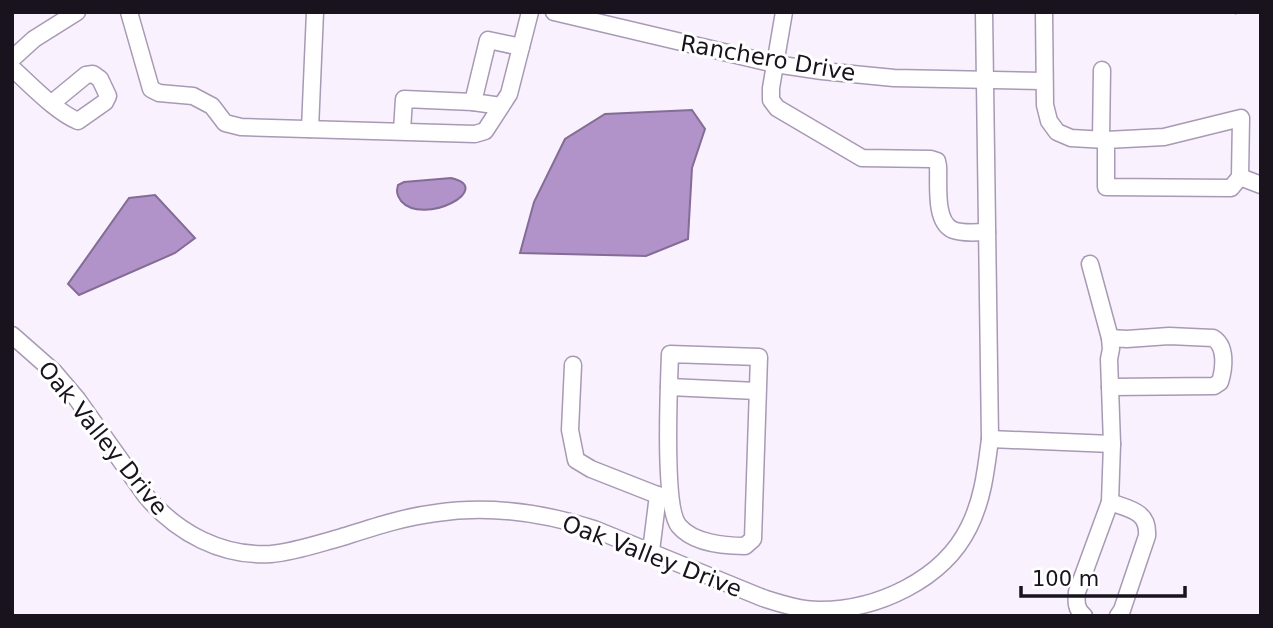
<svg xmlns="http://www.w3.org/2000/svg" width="1273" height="628" viewBox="0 0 1273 628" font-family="'DejaVu Sans',sans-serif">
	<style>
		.water { fill: #b192c9; stroke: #836c95; stroke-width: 2 }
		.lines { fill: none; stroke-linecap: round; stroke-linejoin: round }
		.minor-casing { stroke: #a899b4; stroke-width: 19 }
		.path { stroke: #807a85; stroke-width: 2; stroke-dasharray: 5 5; stroke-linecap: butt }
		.minor { stroke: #fff; stroke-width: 16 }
		.labels { text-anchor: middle; stroke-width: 6; stroke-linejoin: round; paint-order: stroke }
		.street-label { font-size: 23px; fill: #18131d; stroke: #fff }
	</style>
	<rect width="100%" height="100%" fill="#f9f2fe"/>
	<g class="water">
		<polygon points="692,110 705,129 692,168 688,239 646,256 520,253 534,202 565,139 605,114"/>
		<path d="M 451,178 C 496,188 424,227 401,201 C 397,195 396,192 398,185 L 404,182 Z"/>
		<polygon points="155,195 195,238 175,253 79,295 68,284 129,198"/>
	</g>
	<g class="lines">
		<g class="minor-casing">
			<g id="minor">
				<polyline points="129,12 151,89 159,93 193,96 212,106 225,123 241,127 475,134 485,131 509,94 530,12"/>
				<polyline points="554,12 775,64 822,71 894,78 1043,81"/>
				<path d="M 784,12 L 771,88 L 771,100 L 777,108 L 862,158 L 931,159 L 937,161 L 938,166 C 939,184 934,222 953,230 C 963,234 976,232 987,232"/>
				<polyline points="1044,12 1045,105 1049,121 1057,132 1071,138 1106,140 1164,137 1241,118 1240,177 1231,188 1106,187 1106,140"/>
				<polyline points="12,59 34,39 77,12"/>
				<path d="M 12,68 C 30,84 56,112 78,121 L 105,102 L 108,96 L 100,79 L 93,74 L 86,75 L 52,103"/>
				<polyline points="501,106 473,102 488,40 521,47"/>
				<polyline points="310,129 315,12"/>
				<polyline points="402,131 404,99 473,102"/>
				<polyline points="1101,140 1102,70"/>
				<polyline points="1240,177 1261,185"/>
				<polyline points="1090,264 1110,338"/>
				<path d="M 12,335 L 54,372 L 77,399 L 146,496 C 177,533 222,557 271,554 C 294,552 317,544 339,538 C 371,528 403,517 436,513 C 489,505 544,513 594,529 L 763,598 C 782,604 800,610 820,610 C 877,610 943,580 969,527 C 983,499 986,470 990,439 L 984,12"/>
				<path d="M 1169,336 L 1213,338 C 1227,346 1224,369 1220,382 L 1214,386 L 1110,387 L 1109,359 L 1111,349 L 1110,338 L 1127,339 Z"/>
				<path d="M 670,354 L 759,357 L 753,539 L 745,546 C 725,546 693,543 679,526 C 663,508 669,383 670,354 Z"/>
				<polyline points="573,365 570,430 576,460 591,469 670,500"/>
				<polyline points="669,387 757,391"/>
				<polyline points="990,439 1112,444"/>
				<polyline points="1110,502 1112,444 1110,387"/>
				<polyline points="651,551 658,495"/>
				<path d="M 1084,616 C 1076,609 1076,603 1077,592 L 1110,502 C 1129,509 1149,511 1147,536 L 1122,610 L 1118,616"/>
			</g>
		</g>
		<polyline class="path" points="1235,14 1237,12"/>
		<use href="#minor" class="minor"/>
	</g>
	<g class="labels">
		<g class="street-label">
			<text transform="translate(768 58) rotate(10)" y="8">Ranchero Drive</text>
			<text transform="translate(103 438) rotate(51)" y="8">Oak Valley Drive</text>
			<text transform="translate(652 556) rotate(21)" y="8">Oak Valley Drive</text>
		</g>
	</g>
	<rect width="1273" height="628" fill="none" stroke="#18131d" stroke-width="28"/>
	<path d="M1021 586v10h164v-10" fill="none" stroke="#18131d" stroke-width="3.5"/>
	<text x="1032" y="586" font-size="21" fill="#18131d" stroke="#ffffff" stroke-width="5" paint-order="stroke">100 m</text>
</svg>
